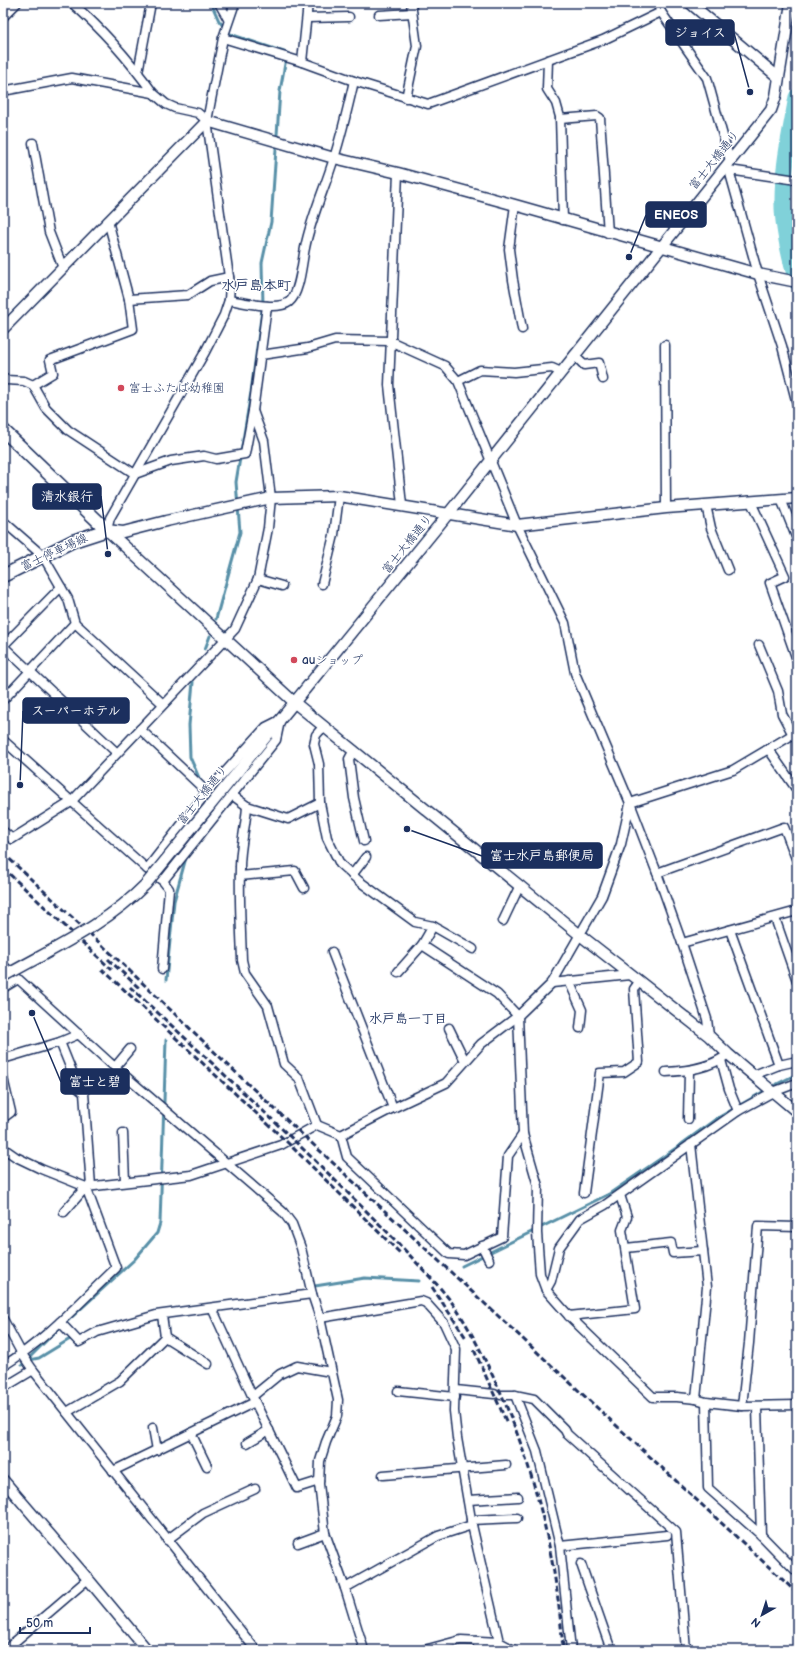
<svg xmlns="http://www.w3.org/2000/svg" width="800" height="1653" viewBox="0 0 800 1653" font-family="'Balsamiq Sans','Klee One',sans-serif">
	<style>
		.lines { fill: none; stroke-linecap: round; stroke-linejoin: round }
		.stream { stroke: #5890a8; stroke-width: 3 }
		.river { stroke: #80d1d9; stroke-width: 17 }
		.minor-casing { stroke: #1b2f5e; stroke-width: 11 }
		.tertiary-casing { stroke: #1b2f5e; stroke-width: 13 }
		.secondary-casing { stroke: #1b2f5e; stroke-width: 15 }
		.minor { stroke: #fff; stroke-width: 8 }
		.tertiary { stroke: #fff; stroke-width: 10 }
		.secondary { stroke: #fff; stroke-width: 12 }
		.rail { stroke: #1b2f5e; stroke-width: 3; stroke-dasharray: 6 3; stroke-linecap: butt }
		.tertiary-bridge-casing { stroke: #1b2f5e; stroke-width: 13; stroke-linecap: butt }
		.tertiary-bridge { stroke: #fff; stroke-width: 10 }
		.poi-dot { fill: #d1495b; stroke: #fff; stroke-width: 1.5 }
		.labels { text-anchor: middle; stroke-width: 3; stroke-linejoin: round; paint-order: stroke }
		.street-label { font-size: 12px; fill: #1b2f5e; stroke: #fff }
		.poi-label { font-size: 12px; fill: #1b2f5e; stroke: #fff; text-anchor: start }
		.neighbourhood-label { font-size: 13px; font-weight: bold; fill: #1b2f5e; stroke: #fff }
		.quarter-label { font-size: 14px; font-weight: bold; fill: #1b2f5e; stroke: #fff }
		.leader { fill: none; stroke: #1b2f5e; stroke-width: 1.5 }
		.callout-dot { fill: #1b2f5e; stroke: #fff; stroke-width: 1.5 }
		.callout { fill: #1b2f5e; stroke: #1b2f5e; stroke-width: 1.5 }
		.callout-label { font-size: 13px; text-anchor: middle; font-weight: bold; fill: #fff }
	</style>
	<rect width="100%" height="100%" fill="#fff"/>
	<filter id="ink" filterUnits="userSpaceOnUse"><feTurbulence type="fractalNoise" baseFrequency=".025" numOctaves="2"/><feDisplacementMap in="SourceGraphic" scale="8" xChannelSelector="R" yChannelSelector="G"/><feConvolveMatrix kernelMatrix="1 2 1 2 8 2 1 2 1" color-interpolation-filters="sRGB"/></filter>
	<g filter="url(#ink)">
		<g class="lines">
			<g class="stream">
				<polyline points="211,3 219,21 230,34 287,53 280,91 271,222 262,263 263,305"/>
				<polyline points="216,619 240,532 236,482 251,392 262,310"/>
				<polyline points="205,649 210,636"/>
				<polyline points="193,682 189,725 190,757 200,780"/>
				<polyline points="166,980 174,901 187,854"/>
				<polyline points="771,1087 797,1074"/>
				<polyline points="462,1266 609,1194 679,1146 716,1119 766,1090"/>
				<polyline points="315,1286 365,1278 419,1281"/>
				<polyline points="29,1360 39,1358 70,1339"/>
				<polyline points="22,1365 49,1338 134,1260 157,1233 160,1223 166,1040"/>
			</g>
			<path class="river" d="M 797,97 C 791,131 783,166 783,200 C 782,226 790,257 797,282"/>
			<g class="minor-casing">
				<g id="minor">
					<path d="M 72,3 C 102,29 130,61 153,93"/>
					<polyline points="219,3 228,19"/>
					<polyline points="657,3 661,12 707,78 730,161"/>
					<polyline points="379,15 412,13"/>
					<polyline points="3,17 17,3"/>
					<polyline points="307,18 349,17"/>
					<polyline points="223,38 302,62 354,81 428,104 603,40 661,12"/>
					<polyline points="548,60 547,89 556,103 560,117 563,220"/>
					<polyline points="302,62 308,3"/>
					<polyline points="138,72 151,3"/>
					<polyline points="3,88 8,90 72,78 153,93 166,104 175,108 198,113 207,121"/>
					<polyline points="406,98 417,46 411,3"/>
					<polyline points="560,119 597,116 600,118 608,233"/>
					<polyline points="33,143 49,232 63,268"/>
					<polyline points="725,168 729,170 797,180"/>
					<polyline points="729,170 758,274 782,346 797,404"/>
					<polyline points="398,173 389,385 402,505"/>
					<polyline points="515,205 509,249 513,280 522,329"/>
					<polyline points="129,299 188,295 210,281 229,277"/>
					<path d="M 229,300 C 243,302 277,311 289,302 C 300,294 302,261 305,248 C 311,217 325,188 334,158 C 342,133 348,107 354,81"/>
					<polyline points="665,345 666,508"/>
					<polyline points="261,355 308,348 335,340 390,341 445,366 458,381 517,525 565,623 575,673 630,803 657,873 682,943 707,1019 709,1036"/>
					<polyline points="574,355 584,365 599,363 603,379"/>
					<polyline points="3,377 6,380 24,381 33,385 46,408 68,430 135,474 171,461 204,456 216,459 245,454 253,411"/>
					<polyline points="458,381 480,370 514,372 552,368 561,372"/>
					<polyline points="33,385 53,373 50,360 133,329 129,299 108,221"/>
					<polyline points="781,499 797,539"/>
					<polyline points="751,502 785,576 770,583 797,660"/>
					<polyline points="706,505 711,528 728,570"/>
					<polyline points="3,521 43,556 68,599 75,623 163,704"/>
					<polyline points="107,530 110,518 205,352 224,315 229,300 230,284 207,121 223,38 235,3"/>
					<polyline points="258,579 282,586"/>
					<polyline points="322,584 334,535 339,496"/>
					<polyline points="759,645 778,691 782,714 793,735"/>
					<polyline points="3,646 117,753"/>
					<polyline points="3,646 61,587"/>
					<polyline points="3,700 75,623"/>
					<polyline points="324,726 316,735 314,744 319,764 320,803 327,838 340,864 359,881 415,922 433,926 473,949"/>
					<polyline points="140,729 207,792"/>
					<polyline points="3,740 147,869 163,881 169,889 162,969"/>
					<polyline points="354,750 349,759 354,798 364,841"/>
					<polyline points="769,750 797,790"/>
					<polyline points="232,795 247,806 288,819 320,803"/>
					<polyline points="630,803 733,770 797,732"/>
					<path d="M 247,806 C 246,826 240,846 240,867 C 239,898 241,929 242,960 L 245,973 L 268,1006 L 284,1064 L 299,1078 L 317,1125"/>
					<polyline points="3,831 12,839 71,802 235,629 258,579 268,528 271,498 264,441 253,411 267,306"/>
					<polyline points="147,869 207,792 266,727 278,721"/>
					<polyline points="657,873 784,827 797,861"/>
					<polyline points="352,875 366,857"/>
					<polyline points="240,876 295,871 304,888"/>
					<polyline points="163,881 276,740 280,721"/>
					<polyline points="775,918 797,981"/>
					<polyline points="503,921 520,885"/>
					<polyline points="433,926 422,945 497,994 518,1016 523,1134 538,1186 537,1233 540,1274 546,1290"/>
					<polyline points="730,930 779,1065"/>
					<polyline points="682,943 797,911"/>
					<polyline points="332,952 393,1108"/>
					<polyline points="3,965 109,1062 283,1212 292,1224 301,1248 312,1294 320,1318 338,1400 337,1416 326,1442 320,1461 319,1484 325,1533 345,1588 364,1650"/>
					<polyline points="398,972 422,945"/>
					<polyline points="569,981 582,1010 580,1028"/>
					<polyline points="552,983 630,975"/>
					<polyline points="3,988 18,979"/>
					<polyline points="449,1028 465,1061"/>
					<polyline points="60,1042 79,1089 84,1093 91,1186"/>
					<polyline points="3,1059 60,1042 79,1034"/>
					<polyline points="721,1060 729,1089 738,1111"/>
					<polyline points="115,1067 130,1049"/>
					<path d="M 666,1072 C 687,1071 711,1068 728,1054"/>
					<polyline points="754,1075 779,1065 797,1061"/>
					<polyline points="3,1078 11,1112 3,1118"/>
					<polyline points="797,1083 773,1092 738,1111 605,1205 580,1219 559,1248 551,1281 546,1290 569,1316 653,1397 677,1397 696,1399 706,1402 742,1406 797,1405"/>
					<polyline points="688,1119 689,1071"/>
					<polyline points="123,1133 125,1181"/>
					<polyline points="341,1135 347,1157 449,1254 464,1255 502,1237 508,1156 523,1134"/>
					<polyline points="691,1144 707,1287 696,1399"/>
					<polyline points="3,1148 16,1157 41,1169 86,1187 191,1175 281,1145 317,1125 341,1135 393,1108 446,1083 481,1044 518,1016 552,983 602,896 621,844 630,804"/>
					<polyline points="584,1193 600,1073 624,1072 639,1062 634,989 639,982"/>
					<polyline points="482,1246 489,1260"/>
					<polyline points="626,1248 671,1243 673,1253 703,1251"/>
					<polyline points="212,1308 255,1402 297,1488 319,1481"/>
					<polyline points="569,1316 635,1309 622,1230 627,1217 620,1195"/>
					<polyline points="320,1318 421,1301 426,1303 444,1323 456,1349 454,1411 457,1438 472,1525 499,1642"/>
					<polyline points="3,1319 22,1354 33,1370 256,1650"/>
					<polyline points="60,1322 79,1342 97,1332 156,1315 312,1294"/>
					<polyline points="165,1337 208,1364"/>
					<path d="M 3,1366 C 46,1340 80,1302 116,1268 L 86,1187 L 64,1212"/>
					<polyline points="3,1388 33,1370"/>
					<polyline points="456,1390 494,1394"/>
					<polyline points="398,1391 455,1397"/>
					<polyline points="501,1395 515,1395 534,1399 565,1430 567,1434 676,1532 686,1650"/>
					<polyline points="515,1395 537,1451 560,1546 571,1650"/>
					<polyline points="253,1396 280,1374 297,1366 331,1372"/>
					<polyline points="706,1402 708,1488 761,1535 797,1572"/>
					<polyline points="742,1406 749,1343 758,1226 797,1227"/>
					<polyline points="757,1407 761,1535"/>
					<polyline points="67,1412 120,1381 165,1337 162,1315"/>
					<polyline points="153,1428 157,1450"/>
					<polyline points="191,1433 207,1466"/>
					<polyline points="247,1443 269,1430"/>
					<polyline points="113,1471 255,1402"/>
					<polyline points="383,1475 506,1465"/>
					<polyline points="468,1500 518,1497"/>
					<polyline points="471,1520 517,1518"/>
					<polyline points="167,1540 203,1513 255,1489"/>
					<polyline points="298,1543 325,1533"/>
					<polyline points="560,1546 667,1535"/>
					<polyline points="581,1564 611,1650"/>
					<polyline points="345,1588 438,1536 472,1525"/>
					<polyline points="477,1641 479,1650"/>
					<polyline points="11,1645 88,1579"/>
					<polyline points="424,1650 461,1640 499,1642 514,1650"/>
				</g>
			</g>
			<g class="tertiary-casing">
				<g id="tertiary">
					<polyline points="690,3 778,77"/>
					<polyline points="3,329 207,121 334,158 398,173 515,205 758,274 797,282"/>
					<polyline points="107,530 295,703 580,935 709,1036 728,1054 797,1112"/>
					<polyline points="107,530 123,532 166,521 271,498 339,496 517,525 666,508 797,498"/>
					<polyline points="209,807 448,514 771,110 776,96 791,3"/>
					<polyline points="3,1480 88,1579 147,1650"/>
				</g>
			</g>
			<g class="secondary-casing">
				<polyline id="secondary" points="3,430 107,530 73,541 3,576"/>
			</g>
			<use href="#minor" class="minor"/>
			<use href="#tertiary" class="tertiary"/>
			<use href="#secondary" class="secondary"/>
			<g class="rail">
				<polyline points="3,853 131,972 249,1085 797,1593"/>
				<polyline points="3,868 112,970"/>
				<polyline points="108,959 139,988"/>
				<polyline points="102,969 287,1142 400,1253"/>
				<path d="M 130,987 C 200,1052 271,1117 340,1185 C 365,1210 391,1235 415,1261 C 428,1275 442,1289 453,1304 C 472,1331 486,1362 500,1391 C 536,1474 557,1560 563,1650"/>
				<polyline points="432,1287 466,1338"/>
				<polyline points="474,1350 507,1423"/>
			</g>
			<g class="tertiary-bridge-casing">
				<path id="tertiary-bridge" d="M 3,977 C 52,949 106,925 146,884 L 209,807"/>
			</g>
			<use href="#tertiary-bridge" class="tertiary-bridge"/>
		</g>
	</g>
	<g class="poi-dot">
		<circle cx="121" cy="388" r="4"/>
		<circle cx="294" cy="660" r="4"/>
	</g>
	<g class="labels">
		<g class="street-label">
			<text transform="translate(714 160) rotate(-51)" y="4">富士大橋通り</text>
			<text transform="translate(407 544) rotate(-51)" y="4">富士大橋通り</text>
			<text transform="translate(54 552) rotate(-25)" y="4">富士停車場線</text>
			<text transform="translate(202 795) rotate(-51)" y="4">富士大橋通り</text>
		</g>
		<g class="poi-label">
			<text x="129" y="392">富士ふたば幼稚園</text>
			<text x="302" y="664">auショップ</text>
		</g>
		<g class="neighbourhood-label">
			<text x="408" y="1023">水戸島一丁目</text>
		</g>
		<g class="quarter-label">
			<text x="256" y="290">水戸島本町</text>
		</g>
	</g>
	<path class="leader" d="M750 92L734 33M629 257L646 215M108 554L101 496M20 785L23 711M407 829L482 856M32 1013L61 1082"/>
	<g class="callout-dot">
		<circle cx="750" cy="92" r="4"/>
		<circle cx="629" cy="257" r="4"/>
		<circle cx="108" cy="554" r="4"/>
		<circle cx="20" cy="785" r="4"/>
		<circle cx="407" cy="829" r="4"/>
		<circle cx="32" cy="1013" r="4"/>
	</g>
	<g class="callout">
		<rect x="666" y="20" width="68" height="25" rx="4"/>
		<rect x="646" y="202" width="60" height="25" rx="4"/>
		<rect x="33" y="484" width="68" height="25" rx="4"/>
		<rect x="23" y="698" width="106" height="25" rx="4"/>
		<rect x="482" y="843" width="120" height="25" rx="4"/>
		<rect x="61" y="1069" width="68" height="25" rx="4"/>
	</g>
	<g class="callout-label">
		<text x="700" y="37">ジョイス</text>
		<text x="676" y="219">ENEOS</text>
		<text x="67" y="501">清水銀行</text>
		<text x="76" y="715">スーパーホテル</text>
		<text x="542" y="860">富士水戸島郵便局</text>
		<text x="95" y="1086">富士と碧</text>
	</g>
	<rect width="800" height="1653" fill="none" stroke="#fff" stroke-width="16"/>
	<rect x="8" y="8" width="784" height="1637" fill="none" stroke="#1b2f5e" stroke-width="1.5" filter="url(#ink)"/>
	<g transform="translate(762 1615) rotate(219)" stroke="#ffffff" stroke-width="3" paint-order="stroke">
	<path d="M0-3L7 15L0 10L-7 15Z" fill="#1b2f5e"/>
	<text y="-6" font-size="11" font-weight="bold" text-anchor="middle" fill="#1b2f5e">N</text>
	</g>
	<path d="M20 1627v6h70v-6" fill="none" stroke="#1b2f5e" stroke-width="2"/>
	<text x="26" y="1627" font-size="12" fill="#1b2f5e" stroke="#ffffff" stroke-width="3" paint-order="stroke">50 m</text>
</svg>
